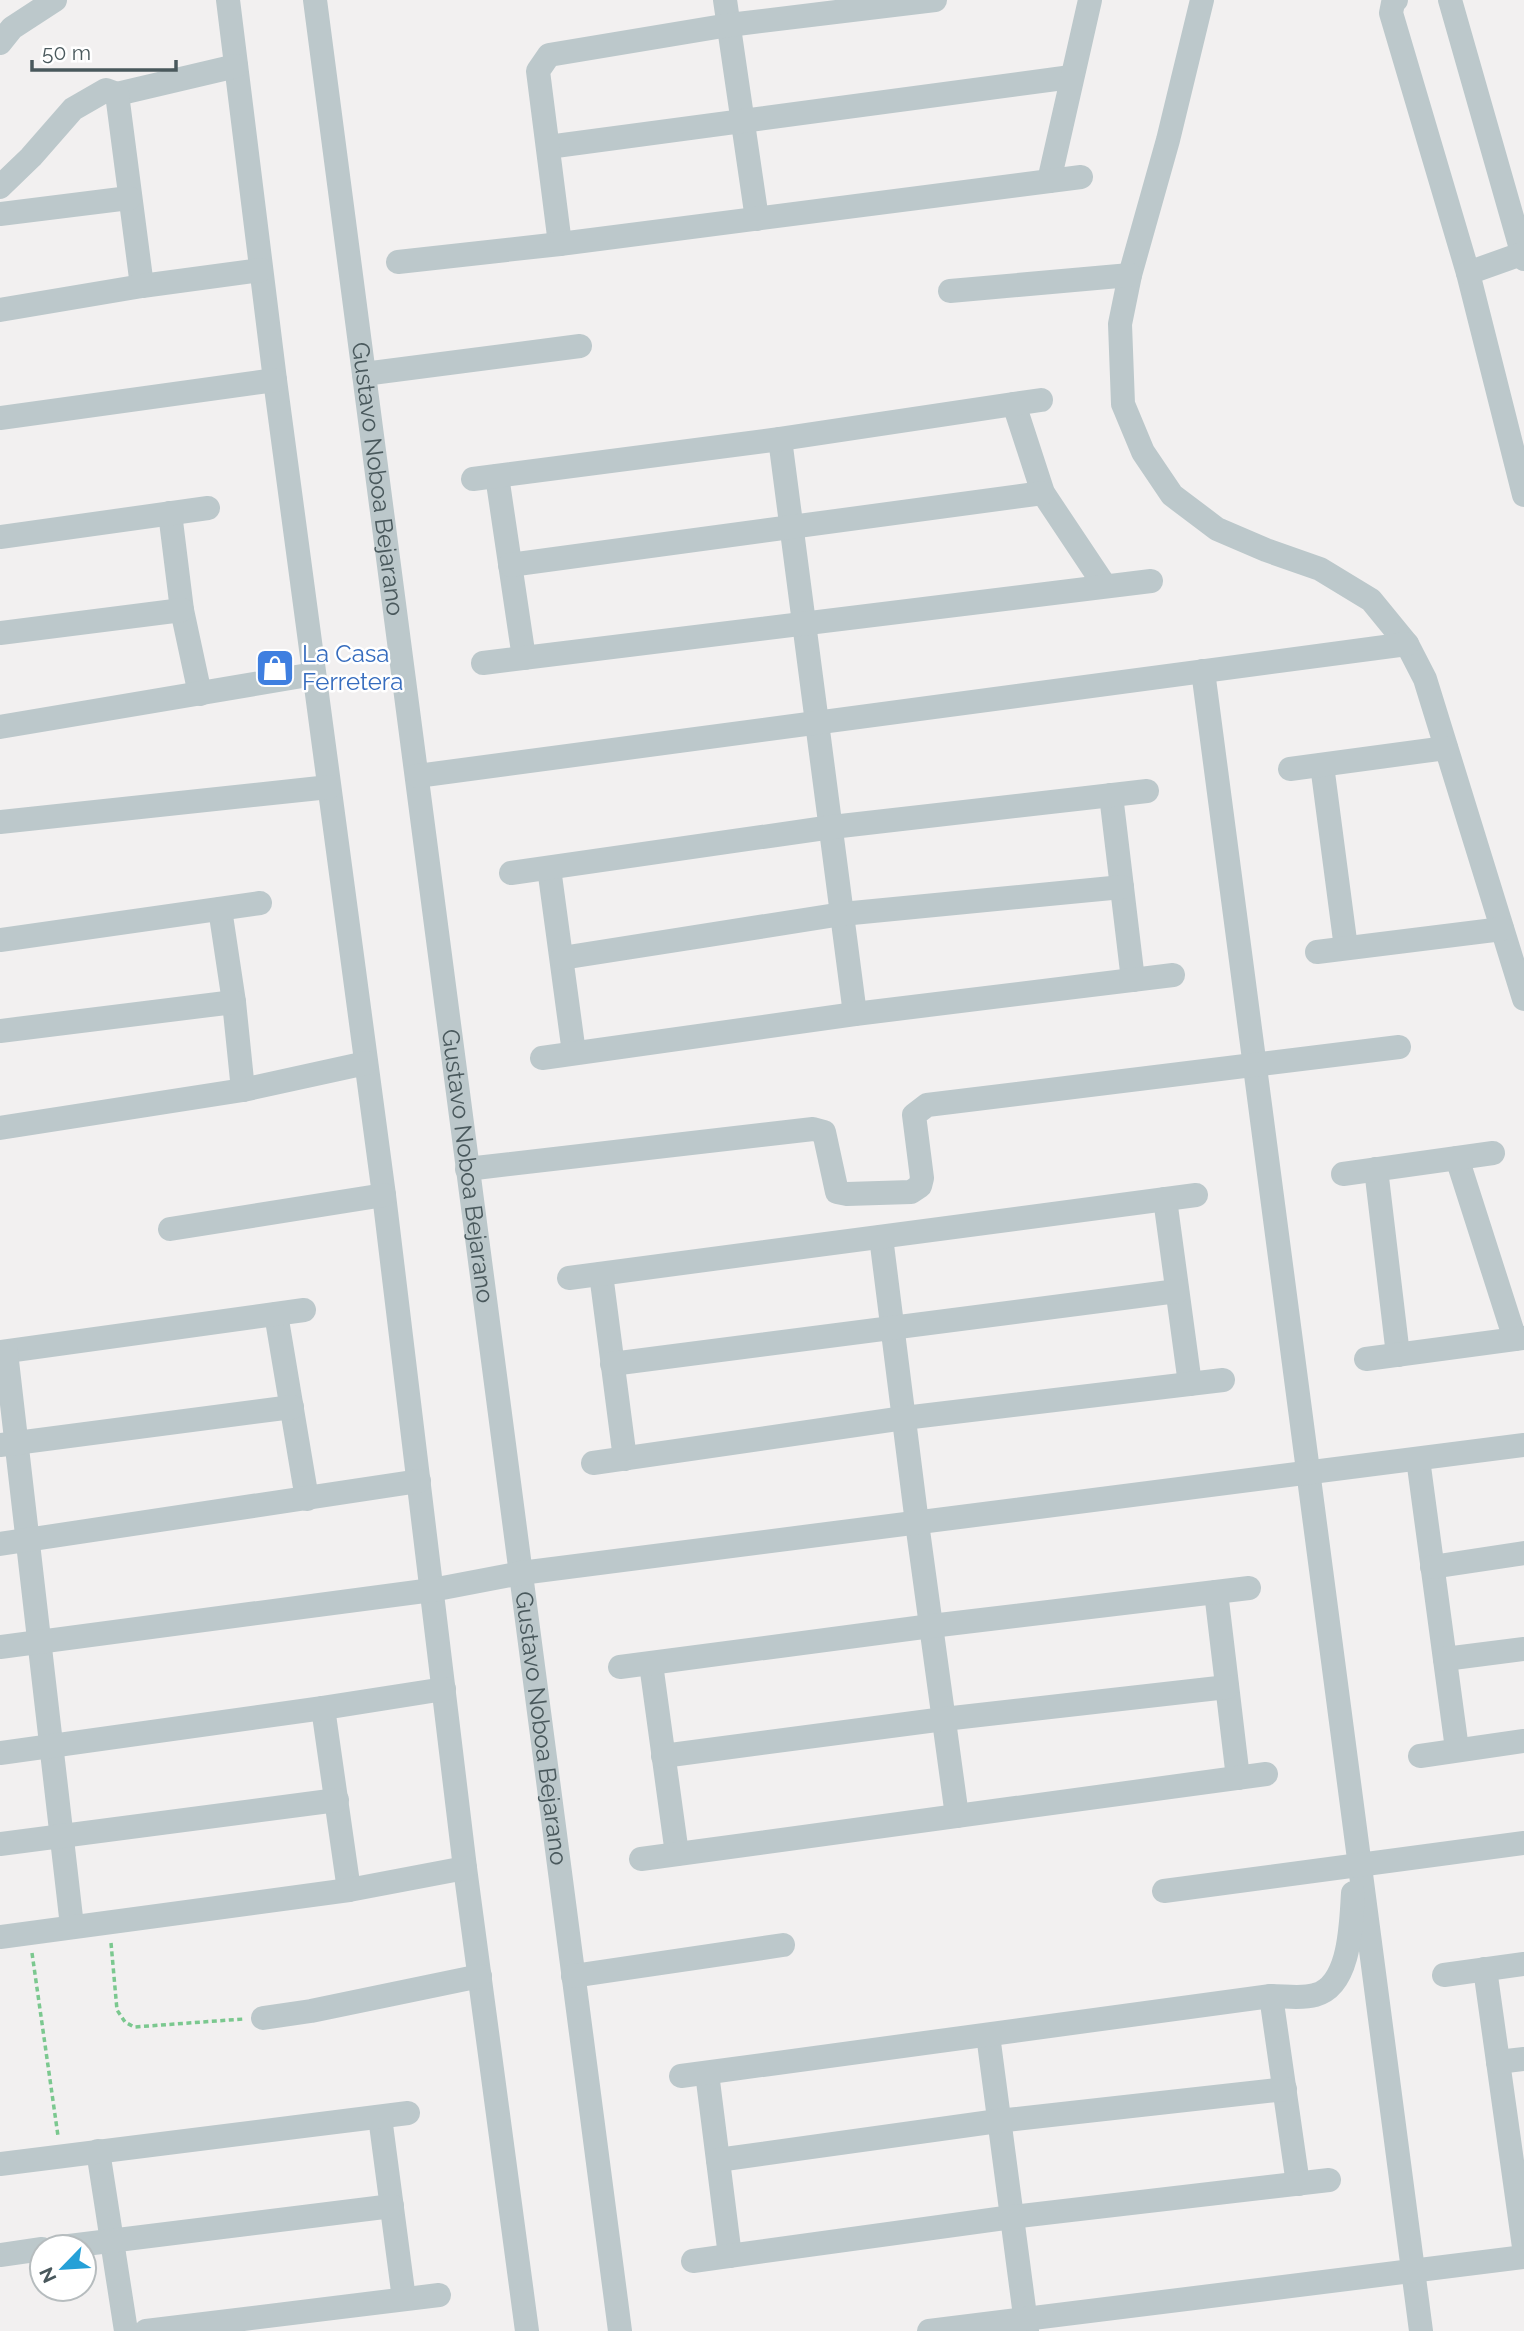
<svg xmlns="http://www.w3.org/2000/svg" width="1524" height="2331" font-family="Raleway,sans-serif">
<rect width="100%" height="100%" fill="#f2f0f0"/>
<g fill="none" stroke-linecap="round" stroke-linejoin="round">
<!-- path -->
<path stroke="#7bc88f" stroke-width="3.5" stroke-dasharray="5 3.5" stroke-linecap="butt" d="M 111,1943 L 117,2010 L 125,2022 L 134,2027 L 244,2019
M 32,1953 L 58,2136"/>
<!-- minor -->
<g stroke="#bcc8cb" stroke-width="24">
<path d="M 228,0 L 275,380 L 384,1195 L 465,1868 L 527,2331"/>
<path id="s1" d="M 315,0 L 620,2331"/>
<path d="M 725,0 L 757,219"/>
<path d="M 1202,0 L 1168,140 L 1130,275 L 1120,324 L 1123,404 L 1143,452 L 1172,495 L 1217,529 L 1266,550 L 1320,569 L 1371,600 L 1407,644 L 1425,679 L 1524,999"/>
<path d="M 1396,0 L 1393,3 L 1391,13 L 1468,273 L 1524,495"/>
<path d="M 1450,0 L 1524,259"/>
<path d="M 0,43 L 12,28 L 55,0"/>
<path d="M 117,94 L 236,66"/>
<path d="M 548,147 L 1071,77"/>
<path d="M 1049,181 L 1090,0"/>
<path d="M 0,187 L 31,157 L 73,109 L 106,90 L 117,94 L 142,286"/>
<path d="M 0,214 L 129,198"/>
<path d="M 560,244 L 538,71 L 549,55 L 729,25 L 935,0"/>
<path d="M 398,262 L 560,244 L 1081,177"/>
<path d="M 1468,273 L 1524,253"/>
<path d="M 950,291 L 1130,275"/>
<path d="M 0,310 L 142,286 L 261,270"/>
<path d="M 364,374 L 580,346"/>
<path d="M 1014,404 L 1043,493 L 1105,586"/>
<path d="M 0,418 L 275,380"/>
<path d="M 780,439 L 855,1014"/>
<path d="M 497,476 L 524,658"/>
<path d="M 473,479 L 780,439 L 1041,400"/>
<path d="M 170,513 L 182,610 L 200,694"/>
<path d="M 0,537 L 208,508"/>
<path d="M 510,565 L 1043,493"/>
<path d="M 0,633 L 182,610"/>
<path d="M 483,663 L 1151,581"/>
<path d="M 1203,671 L 1421,2331"/>
<path d="M 0,727 L 314,674"/>
<path d="M 1322,765 L 1346,948"/>
<path d="M 1290,769 L 1446,748"/>
<path d="M 417,776 L 1407,644"/>
<path d="M 1111,795 L 1133,980"/>
<path d="M 0,822 L 329,787"/>
<path d="M 549,868 L 574,1053"/>
<path d="M 511,873 L 832,827 L 1147,791"/>
<path d="M 220,909 L 234,1002 L 243,1090"/>
<path d="M 0,940 L 260,903"/>
<path d="M 1317,952 L 1502,929"/>
<path d="M 562,958 L 842,914 L 1122,887"/>
<path d="M 0,1031 L 234,1002"/>
<path d="M 542,1058 L 855,1014 L 1173,975"/>
<path d="M 0,1128 L 243,1090 L 366,1063"/>
<path d="M 1457,1158 L 1515,1339"/>
<path d="M 467,1169 L 813,1129 L 824,1132 L 837,1192 L 847,1194 L 911,1192 L 920,1186 L 922,1178 L 914,1115 L 927,1105 L 1399,1047"/>
<path d="M 1376,1169 L 1398,1355"/>
<path d="M 1343,1174 L 1493,1153"/>
<path d="M 1165,1199 L 1190,1384"/>
<path d="M 170,1229 L 384,1195"/>
<path d="M 881,1237 L 917,1523 L 957,1816"/>
<path d="M 601,1274 L 625,1459"/>
<path d="M 569,1278 L 1196,1195"/>
<path d="M 276,1314 L 307,1499"/>
<path d="M 0,1352 L 304,1310"/>
<path d="M 6,1352 L 72,1926"/>
<path d="M 1366,1359 L 1524,1338"/>
<path d="M 612,1364 L 1177,1291"/>
<path d="M 0,1445 L 292,1407"/>
<path d="M 1418,1459 L 1457,1749"/>
<path d="M 593,1463 L 904,1418 L 1223,1380"/>
<path d="M 0,1544 L 419,1481"/>
<path d="M 1432,1567 L 1524,1553"/>
<path d="M 1216,1592 L 1238,1778"/>
<path d="M 0,1647 L 432,1590 L 521,1573 L 1524,1445"/>
<path d="M 1445,1659 L 1524,1649"/>
<path d="M 651,1664 L 677,1854"/>
<path d="M 620,1667 L 931,1626 L 1249,1588"/>
<path d="M 323,1708 L 349,1890"/>
<path d="M 0,1753 L 323,1708 L 444,1689"/>
<path d="M 663,1756 L 944,1719 L 1227,1687"/>
<path d="M 1420,1756 L 1524,1741"/>
<path d="M 0,1844 L 337,1800"/>
<path d="M 641,1859 L 1266,1774"/>
<path d="M 1164,1891 L 1524,1843"/>
<path d="M 0,1937 L 349,1890 L 465,1868"/>
<path d="M 1485,1969 L 1524,2247"/>
<path d="M 1444,1975 L 1524,1964"/>
<path d="M 573,1976 L 783,1945"/>
<path d="M 1271,1996 L 1298,2184"/>
<path d="M 263,2018 L 311,2011 L 480,1976"/>
<path d="M 988,2035 L 1027,2331"/>
<path d="M 1498,2062 L 1524,2059"/>
<path d="M 707,2073 L 730,2256"/>
<path d="M 681,2076 L 1271,1996 C 1285,1996 1302,1999 1315,1995 C 1351,1986 1351,1922 1353,1893"/>
<path d="M 380,2117 L 404,2299"/>
<path d="M 98,2151 L 126,2331"/>
<path d="M 718,2160 L 998,2121 L 1285,2089"/>
<path d="M 0,2164 L 408,2113"/>
<path d="M 61,2247 L 392,2206"/>
<path d="M 0,2255 L 42,2249"/>
<path d="M 693,2261 L 1012,2217 L 1329,2180"/>
<path d="M 146,2331 L 439,2295"/>
<path d="M 929,2331 L 1524,2257"/>
</g>
</g>
<!-- icons -->
<defs>
<g id="shop-square" transform="scale(2.0125)"><rect x="-9" y="-9" width="18" height="18" rx="4" fill="#3f7fe0" stroke="#fff"/><path d="M-5-2.5h2.3a2.7 3.5 0 0 1 5.4 0H5L5.5 6h-11ZM-1.5-2.5h3a1.5 2.3 0 0 0-3 0Z" fill="#fff"/></g>
</defs>
<g fill-rule="evenodd">
<use href="#shop-square" x="275" y="668"/>
</g>
<g text-anchor="middle" stroke-width="5" stroke-linejoin="round" paint-order="stroke">
<!-- street labels -->
<g font-size="24" fill="#49585c" stroke="#fff">
<text dy="8" stroke="none"><textPath href="#s1" startOffset="483">Gustavo Noboa Bejarano</textPath></text>
<text dy="8" stroke="none"><textPath href="#s1" startOffset="1176">Gustavo Noboa Bejarano</textPath></text>
<text dy="8" stroke="none"><textPath href="#s1" startOffset="1743">Gustavo Noboa Bejarano</textPath></text>
</g>
<!-- shop labels -->
<g font-size="24" fill="#366cbe" stroke="#fff" text-anchor="start">
<text x="302" y="662">La Casa<tspan x="302" dy="28">Ferretera</tspan></text>
</g>
</g>
<!-- north arrow -->
<g transform="translate(63 2268) rotate(245)"><circle r="33" fill="#ffffff" stroke="#b6bcbe" stroke-width="2"/>
<path d="M0-5L12 26L0 18L-12 26Z" fill="#25a0d7"/>
<text y="-10" font-size="19" font-weight="bold" text-anchor="middle" fill="#49585c">N</text>
</g>
<!-- scale -->
<path d="M32 60v10h144v-10" fill="none" stroke="#49585c" stroke-width="3.5"/>
<text x="42" y="60" font-size="21" fill="#49585c" stroke="#ffffff" stroke-width="5" paint-order="stroke">50 m</text>
</svg>
